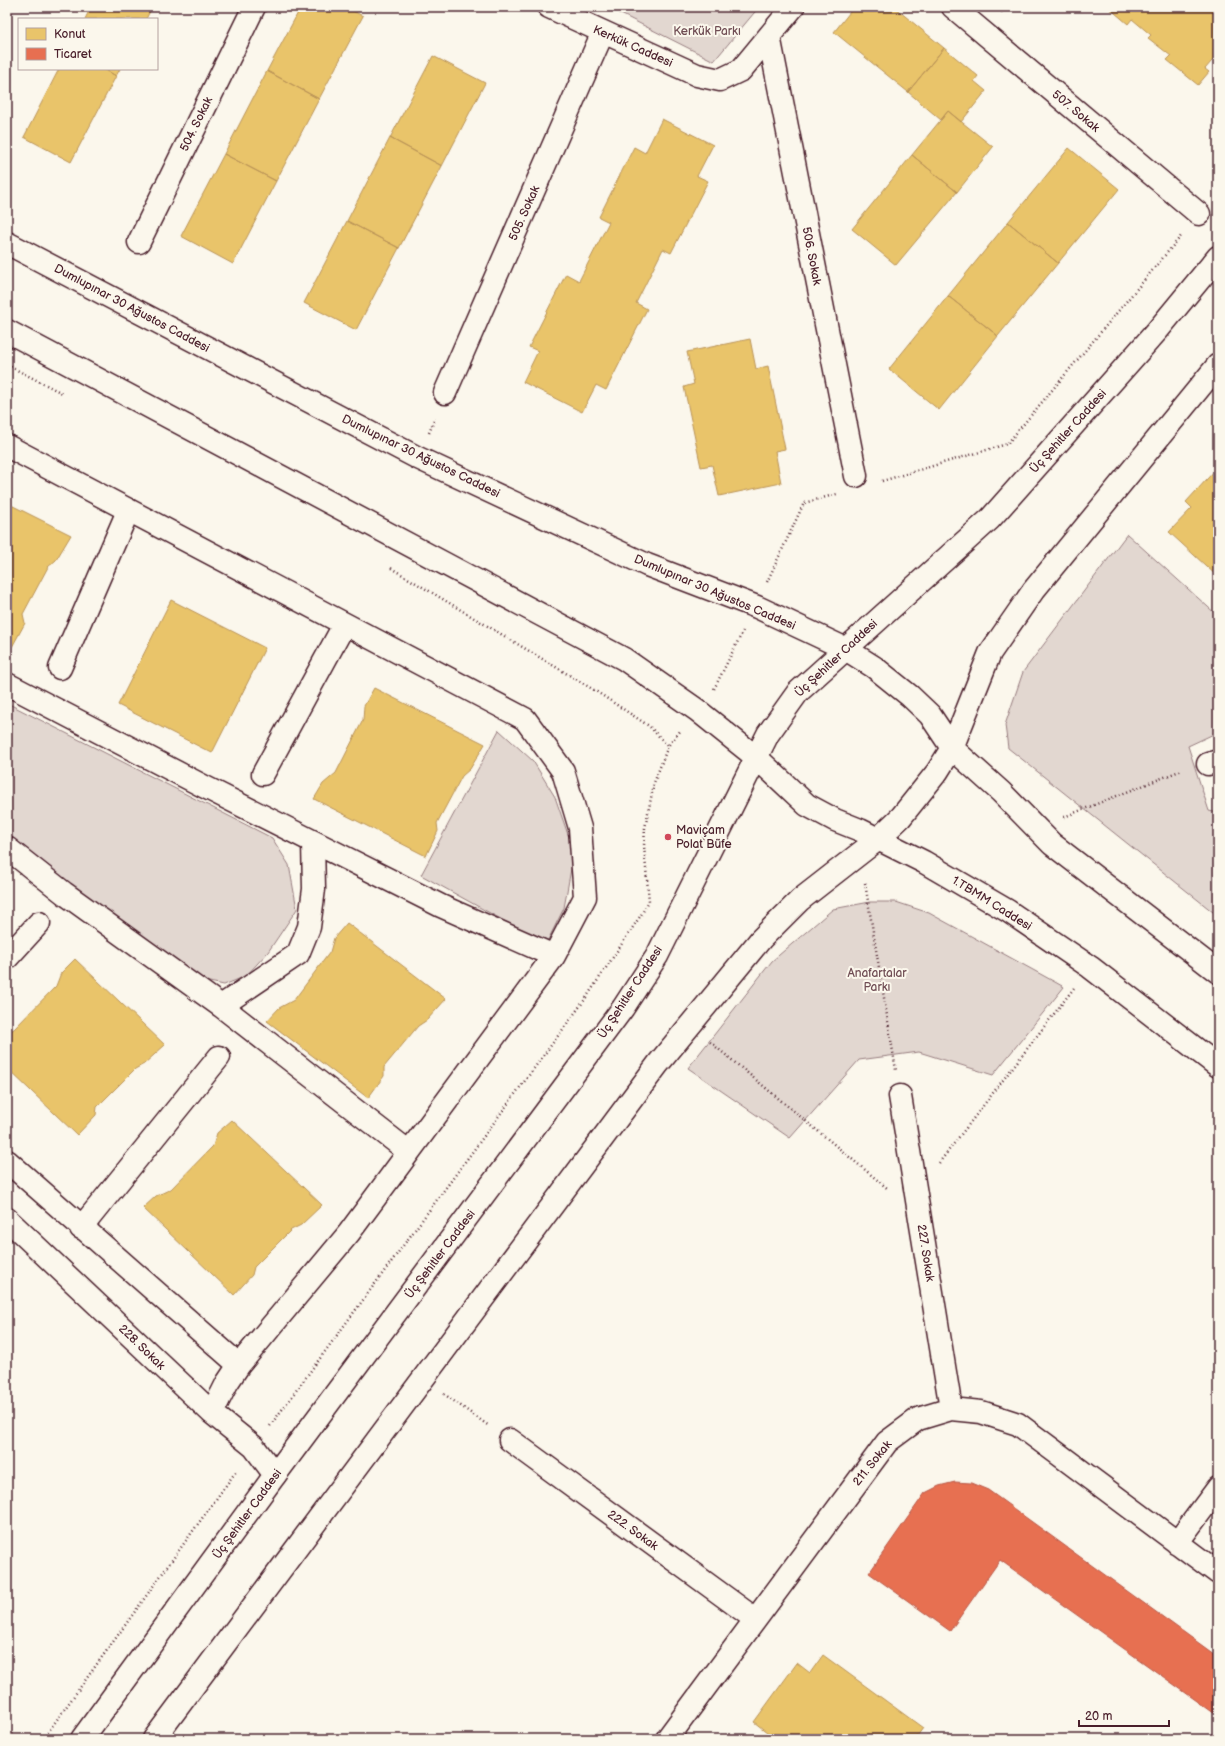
<svg xmlns="http://www.w3.org/2000/svg" width="1225" height="1746" font-family="'Balsamiq Sans',sans-serif">
<rect width="100%" height="100%" fill="#fbf7ec"/>
<filter id="ink" filterUnits="userSpaceOnUse"><feTurbulence type="fractalNoise" baseFrequency=".025" numOctaves="2"/><feDisplacementMap in="SourceGraphic" scale="8" xChannelSelector="R" yChannelSelector="G"/><feConvolveMatrix kernelMatrix="1 2 1 2 8 2 1 2 1" color-interpolation-filters="sRGB"/></filter>
<g filter="url(#ink)">
<!-- green -->
<path fill="#e2d7d0" stroke="#967b7e" d="M 607,7 L 759,7 L 714,61 Z
M 1127,534 L 1218,616 L 1218,732 L 1188,746 L 1209,811 L 1218,813 L 1218,916 L 1008,748 L 1005,725 L 1023,672 Z
M 7,703 L 272,838 L 289,865 L 297,909 L 268,952 L 246,976 L 224,985 L 190,978 L 7,834 Z
M 499,730 L 533,761 L 555,797 L 574,852 L 564,908 L 546,944 L 421,875 Z
M 870,902 L 896,902 L 929,913 L 1064,987 L 993,1075 L 919,1052 L 859,1060 L 790,1138 L 688,1068 L 772,961 L 833,909 Z"/>
<!-- homes -->
<path fill="#e9c46a" stroke="#b99257" d="M 91,7 L 152,7 L 146,19 L 85,19 Z
M 301,7 L 345,7 L 363,16 L 319,99 L 267,71 Z
M 854,7 L 894,7 L 944,48 L 908,92 L 834,32 Z
M 1108,7 L 1218,7 L 1218,44 L 1213,50 L 1218,54 L 1205,69 L 1209,72 L 1198,85 L 1167,60 L 1171,56 L 1148,38 L 1151,35 L 1132,19 L 1128,24 Z
M 944,48 L 978,76 L 974,81 L 986,91 L 961,122 L 948,111 L 941,120 L 908,92 Z
M 433,56 L 485,83 L 442,166 L 390,138 Z
M 59,69 L 104,69 L 116,76 L 71,162 L 24,137 Z
M 104,69 L 120,69 L 116,76 Z
M 267,71 L 319,99 L 276,181 L 224,154 Z
M 948,111 L 993,147 L 957,192 L 912,155 Z
M 662,119 L 713,145 L 697,176 L 708,181 L 671,253 L 663,249 L 636,303 L 647,309 L 606,390 L 596,385 L 582,412 L 523,382 L 538,351 L 529,347 L 566,274 L 579,281 L 609,222 L 599,217 L 634,147 L 645,153 Z
M 390,138 L 442,166 L 399,248 L 347,221 Z
M 1069,148 L 1119,189 L 1058,263 L 1008,222 Z
M 224,154 L 276,181 L 233,264 L 181,236 Z
M 912,155 L 957,192 L 896,265 L 852,229 Z
M 347,221 L 399,248 L 356,330 L 304,303 Z
M 1008,222 L 1058,263 L 998,336 L 948,296 Z
M 948,296 L 998,336 L 939,410 L 889,369 Z
M 750,339 L 756,369 L 768,366 L 785,449 L 775,451 L 781,483 L 719,496 L 712,465 L 701,467 L 684,387 L 694,384 L 687,352 Z
M 1218,467 L 1218,577 L 1169,532 L 1192,508 L 1186,502 Z
M 7,503 L 71,535 L 56,560 L 48,567 L 23,614 L 25,623 L 12,647 L 7,644 Z
M 171,600 L 265,648 L 212,753 L 118,705 Z
M 374,688 L 485,744 L 470,769 L 462,776 L 437,823 L 438,831 L 426,856 L 314,799 L 323,784 L 336,773 L 363,720 L 364,706 Z
M 347,923 L 446,999 L 427,1020 L 418,1026 L 384,1067 L 384,1076 L 368,1098 L 267,1021 L 279,1008 L 294,1000 L 330,952 L 334,938 Z
M 75,959 L 165,1045 L 144,1064 L 135,1069 L 97,1107 L 96,1115 L 77,1135 L 7,1068 L 7,1033 L 14,1029 L 56,986 L 61,973 Z
M 232,1120 L 322,1205 L 301,1225 L 291,1230 L 254,1267 L 252,1275 L 234,1295 L 143,1208 L 156,1196 L 171,1189 L 213,1146 L 217,1133 Z
M 823,1655 L 923,1728 L 915,1739 L 770,1739 L 772,1736 L 754,1722 L 797,1663 L 810,1673 Z"/>
<!-- shops -->
<path fill="#e76f51" stroke="#b85746" d="M 955,1482 L 971,1483 L 988,1490 L 1218,1657 L 1218,1716 L 1000,1560 L 950,1631 L 869,1573 L 925,1493 L 939,1486 Z"/>
<g fill="none" stroke-linecap="round" stroke-linejoin="round">
<!-- minor casing -->
<g stroke="#4a1f2b" stroke-width="25">
<path id="minor" d="M 549,7 L 697,75 L 720,80 L 741,70 L 793,7
M 953,7 L 1199,214
M 769,36 L 856,476
M 139,242 L 254,7
M 445,393 L 603,32
M 7,446 L 525,719 L 563,771 L 580,828 L 585,897 L 554,956 L 349,1233 L 239,1365 L 227,1383 L 212,1413
M 60,668 L 128,511
M 7,684 L 205,787 L 441,906 L 554,956
M 1208,764 L 1218,761
M 263,774 L 344,625
M 7,848 L 64,893 L 221,1006 L 409,1152
M 7,958 L 39,923
M 221,1006 L 298,954 L 309,927 L 314,889 L 313,842
M 900,1096 L 951,1409
M 7,1161 L 239,1365
M 7,1219 L 212,1413 L 254,1447 L 275,1475
M 81,1228 L 219,1057
M 510,1440 L 755,1619
M 1177,1543 L 1218,1488
M 667,1739 L 887,1442 L 918,1419 L 951,1409 L 981,1412 L 1018,1424 L 1218,1573"/>
</g>
<!-- major casing -->
<g stroke="#4a1f2b" stroke-width="25">
<path id="major" d="M 7,243 L 418,458 L 647,565 L 757,607 L 844,648 L 874,667 L 910,696 L 930,715 L 952,748 L 1001,792 L 1052,844 L 1218,972
M 7,331 L 624,659 L 697,710 L 757,758 L 807,805 L 835,820 L 860,830 L 924,862 L 1008,911 L 1090,967 L 1218,1066
M 82,1739 L 275,1475 L 623,1008 L 657,956 L 768,734 L 798,692 L 990,519 L 1157,331 L 1218,257
M 154,1739 L 658,1064 L 761,939 L 800,900 L 877,840 L 901,817 L 937,772 L 952,748 L 990,653 L 1033,591 L 1218,365"/>
</g>
<!-- path -->
<path stroke="#4a1f2b" stroke-width="2.5" stroke-dasharray="1 3" stroke-linecap="butt" d="M 1001,12 L 1007,7
M 7,365 L 64,394
M 429,433 L 435,418
M 882,481 L 1007,444 L 1182,235
M 391,568 L 594,690 L 649,726 L 668,746
M 767,582 L 804,503 L 837,494
M 714,689 L 743,631
M 1064,817 L 1182,770
M 865,883 L 896,1070
M 710,1042 L 887,1188
M 939,1163 L 1074,988
M 444,1394 L 489,1426
M 270,1426 L 586,998 L 641,915 L 649,901 L 644,846 L 645,828 L 654,783 L 668,746 L 681,730
M 43,1739 L 237,1470"/>
<!-- minor -->
<use href="#minor" stroke="#fbf7ec" stroke-width="22"/>
<!-- major -->
<use href="#major" stroke="#fbf7ec" stroke-width="22"/>
</g>
</g>
<!-- markers -->
<circle fill="#d1495b" stroke="#fbf7ec" stroke-width="1.5" cx="668" cy="837" r="4"/>
<g text-anchor="middle" stroke-width="4" stroke-linejoin="round" paint-order="stroke">
<!-- park labels -->
<g font-size="12" fill="#704d54" stroke="#fbf7ec">
<text x="707" y="35">Kerkük Parkı</text>
<text x="877" y="977">Anafartalar<tspan x="877" dy="14">Parkı</tspan></text>
</g>
<!-- street labels -->
<g font-size="12" fill="#4a1f2b" stroke="#fbf7ec">
<text transform="translate(633 46) rotate(24)" y="4">Kerkük Caddesi</text>
<text transform="translate(1076 111) rotate(40)" y="4">507. Sokak</text>
<text transform="translate(196 124) rotate(-64)" y="4">504. Sokak</text>
<text transform="translate(524 213) rotate(-66)" y="4">505. Sokak</text>
<text transform="translate(812 256) rotate(79)" y="4">506. Sokak</text>
<text transform="translate(132 308) rotate(28)" y="4">Dumlupınar 30 Ağustos Caddesi</text>
<text transform="translate(1068 431) rotate(-48)" y="4">Üç Şehitler Caddesi</text>
<text transform="translate(421 456) rotate(26)" y="4">Dumlupınar 30 Ağustos Caddesi</text>
<text transform="translate(715 592) rotate(23)" y="4">Dumlupınar 30 Ağustos Caddesi</text>
<text transform="translate(836 658) rotate(-43)" y="4">Üç Şehitler Caddesi</text>
<text transform="translate(992 903) rotate(32)" y="4">1.TBMM Caddesi</text>
<text transform="translate(630 992) rotate(-57)" y="4">Üç Şehitler Caddesi</text>
<text transform="translate(926 1253) rotate(81)" y="4">227. Sokak</text>
<text transform="translate(440 1254) rotate(-53)" y="4">Üç Şehitler Caddesi</text>
<text transform="translate(142 1347) rotate(44)" y="4">228. Sokak</text>
<text transform="translate(872 1463) rotate(-51)" y="4">211. Sokak</text>
<text transform="translate(247 1514) rotate(-54)" y="4">Üç Şehitler Caddesi</text>
<text transform="translate(633 1530) rotate(36)" y="4">222. Sokak</text>
</g>
<!-- poi labels -->
<g font-size="12" fill="#4a1f2b" stroke="#fbf7ec" text-anchor="start">
<text x="676" y="834">Maviçam<tspan x="676" dy="14">Polat Büfe</tspan></text>
</g>
</g>
<!-- margin -->
<rect width="1225" height="1746" fill="none" stroke="#fbf7ec" stroke-width="24"/>
<rect x="12" y="12" width="1201" height="1722" fill="none" stroke="#4a1f2b" stroke-width="1.5" filter="url(#ink)"/>
<!-- legend -->
<rect x="18" y="18" width="140" height="52" fill="#fbf7ec" stroke="#b4a19f"/>
<rect x="26" y="28" width="20" height="12" fill="#e9c46a" stroke="#b4a19f"/>
<text x="54" y="38" font-size="12" fill="#4a1f2b">Konut</text>
<rect x="26" y="48" width="20" height="12" fill="#e76f51" stroke="#b4a19f"/>
<text x="54" y="58" font-size="12" fill="#4a1f2b">Ticaret</text>
<!-- scale -->
<path d="M1079 1720v6h90v-6" fill="none" stroke="#4a1f2b" stroke-width="2"/>
<text x="1085" y="1720" font-size="12" fill="#4a1f2b" stroke="#fbf7ec" stroke-width="3" paint-order="stroke">20 m</text>
</svg>
